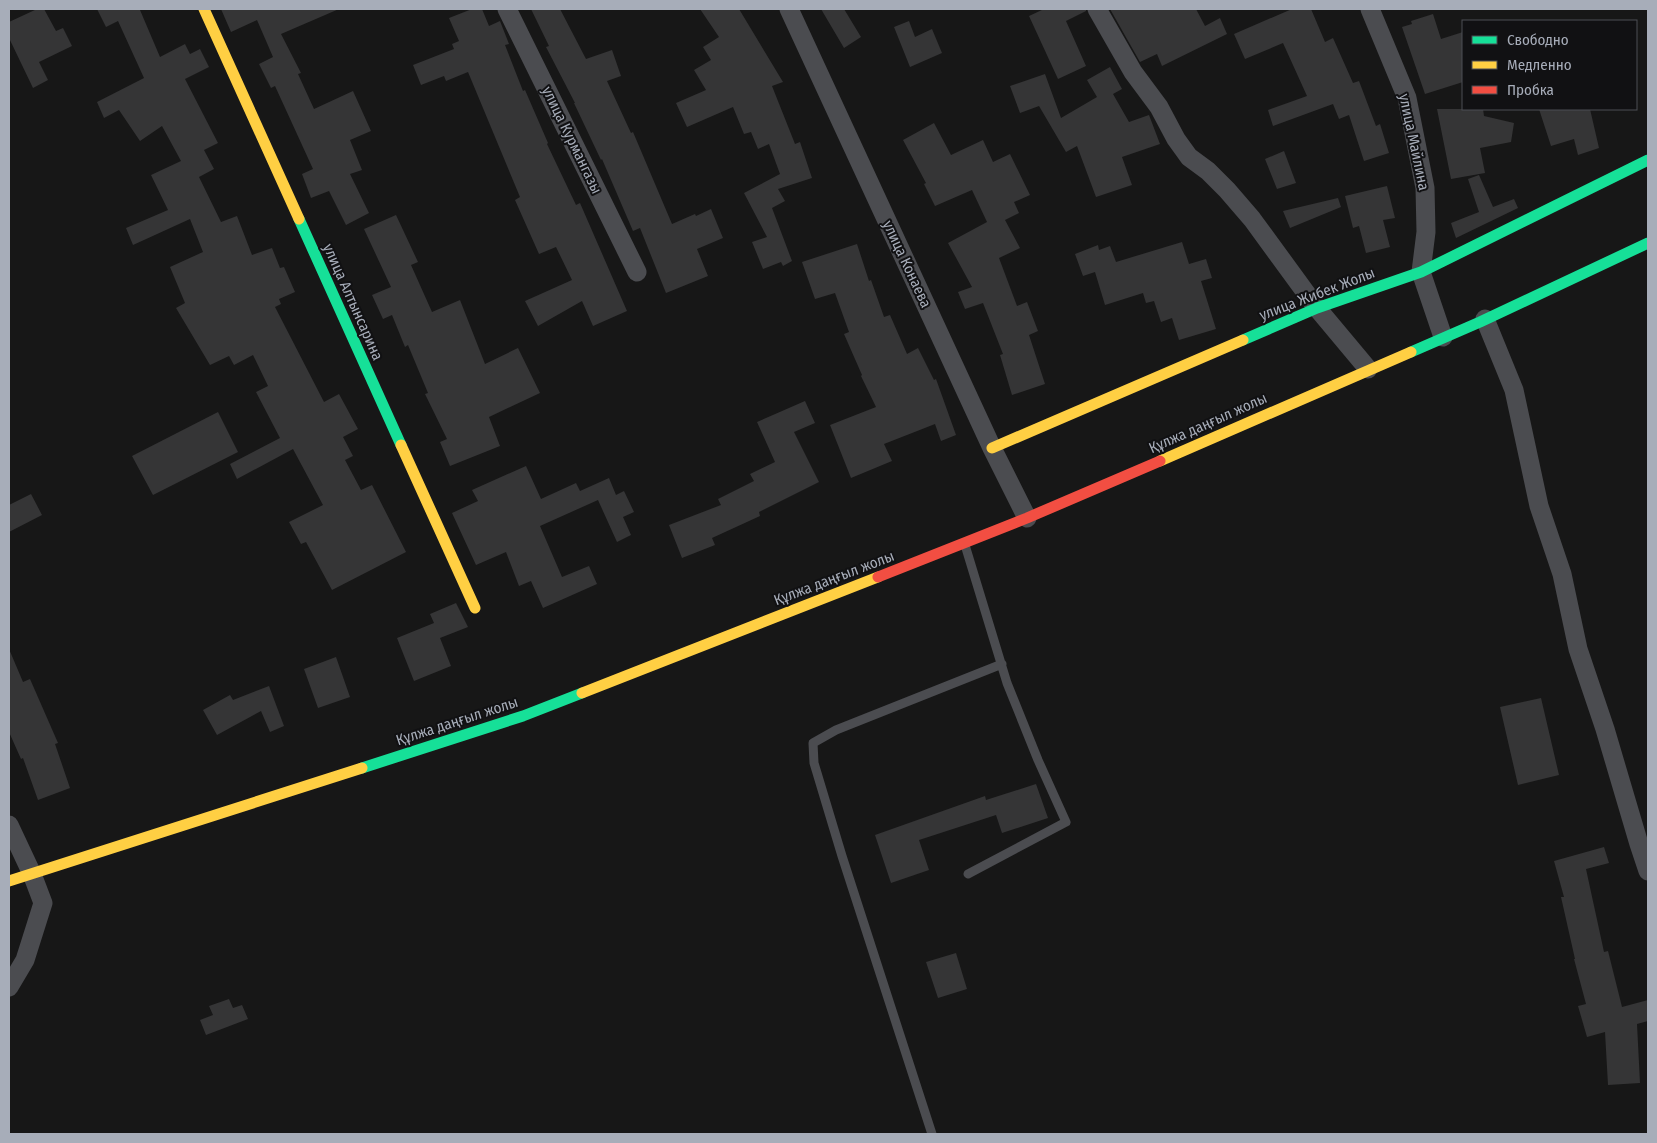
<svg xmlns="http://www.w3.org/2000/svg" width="1657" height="1143" font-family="'Fira Sans Condensed',sans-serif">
<rect width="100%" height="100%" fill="#171717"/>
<!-- building -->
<path fill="#353536" d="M 37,9 L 44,9 L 56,31 L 63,28 L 72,46 L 39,62 L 48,80 L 33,88 L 9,38 L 9,22 Z
M 97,9 L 142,9 L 140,10 L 160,57 L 185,44 L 190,54 L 200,49 L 209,67 L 185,79 L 218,143 L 204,150 L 214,169 L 199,177 L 221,222 L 237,216 L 252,255 L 272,248 L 280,268 L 284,267 L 295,292 L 279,299 L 281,304 L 275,307 L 324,402 L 339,394 L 358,429 L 343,437 L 353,456 L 345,460 L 361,490 L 372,485 L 406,552 L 332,590 L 306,542 L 301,544 L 289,522 L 323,505 L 293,449 L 237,479 L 230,464 L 280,438 L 256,392 L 268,386 L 253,355 L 234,365 L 229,356 L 210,365 L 176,308 L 185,303 L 170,267 L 203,252 L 190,219 L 133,245 L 126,228 L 168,210 L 151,175 L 181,161 L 162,126 L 140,141 L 119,110 L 104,118 L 97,102 L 144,78 L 118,21 L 106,27 Z
M 221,9 L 339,9 L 281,34 L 301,73 L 298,74 L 314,109 L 353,91 L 371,131 L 350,140 L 362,170 L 350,174 L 369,213 L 346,225 L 329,191 L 311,198 L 302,174 L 313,169 L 275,86 L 271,88 L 259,64 L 273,57 L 257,20 L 231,32 Z
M 472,9 L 482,9 L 489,26 L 500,21 L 509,44 L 505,45 L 523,91 L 525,90 L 548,143 L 547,144 L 576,205 L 580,203 L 627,311 L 593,326 L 582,301 L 538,326 L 525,301 L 572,280 L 556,247 L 539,254 L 515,200 L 520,197 L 468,72 L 446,81 L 444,76 L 421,85 L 413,65 L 454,49 L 452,44 L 459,41 L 449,18 Z
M 531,9 L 560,9 L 586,59 L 612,50 L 621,76 L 607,81 L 631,133 L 633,132 L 672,224 L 695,214 L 696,216 L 711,209 L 723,238 L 697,249 L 708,276 L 666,293 L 640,228 L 633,231 L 602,159 L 601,160 L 574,103 L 575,103 L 546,47 L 549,46 Z
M 700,9 L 739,9 L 783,82 L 772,86 L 795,144 L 800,142 L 812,178 L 778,189 L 785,201 L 772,208 L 792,261 L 783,266 L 781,262 L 763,269 L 752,242 L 767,237 L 744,193 L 780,174 L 769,144 L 758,149 L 751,132 L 744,134 L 733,107 L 687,127 L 676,103 L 706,90 L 694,70 L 711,60 L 703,47 L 719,37 Z
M 821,9 L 844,9 L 861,37 L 844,48 Z
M 1044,9 L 1086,9 L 1086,11 L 1066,21 L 1086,66 L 1058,79 L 1029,16 Z
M 1110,9 L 1196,9 L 1205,26 L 1220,18 L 1227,34 L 1162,66 L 1157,54 L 1140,62 Z
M 1292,9 L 1311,9 L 1325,42 L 1333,38 L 1353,83 L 1359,81 L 1376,126 L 1380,124 L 1389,153 L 1364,161 L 1349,115 L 1339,119 L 1333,104 L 1273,126 L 1268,110 L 1307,96 L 1283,43 L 1245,59 L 1234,34 Z
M 1433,14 L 1441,39 L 1463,32 L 1463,82 L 1425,94 L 1402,27 L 1412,24 L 1411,21 Z
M 909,21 L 915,37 L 932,29 L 942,53 L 910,67 L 894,27 Z
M 1110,67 L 1122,89 L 1113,94 L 1129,122 L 1149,115 L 1160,144 L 1122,157 L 1132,185 L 1096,197 L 1077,146 L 1066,152 L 1039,106 L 1020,113 L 1010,86 L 1045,74 L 1061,118 L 1097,97 L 1087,80 Z
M 1437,109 L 1483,109 L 1484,116 L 1514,123 L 1511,142 L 1480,148 L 1485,173 L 1451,179 Z
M 1539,109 L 1590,109 L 1599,148 L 1578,155 L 1574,139 L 1551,146 Z
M 934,123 L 951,155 L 983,140 L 993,162 L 1010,154 L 1030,195 L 1014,202 L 1019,213 L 1005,220 L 1020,248 L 999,258 L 1017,306 L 1027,302 L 1038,331 L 1029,335 L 1045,384 L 1012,395 L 1000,355 L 1003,354 L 983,303 L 965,309 L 958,292 L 972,287 L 948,243 L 987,222 L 972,190 L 935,206 L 924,184 L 926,183 L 903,140 Z
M 1284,151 L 1296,183 L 1277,189 L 1265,159 Z
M 1479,175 L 1493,207 L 1514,199 L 1518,208 L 1456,238 L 1451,223 L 1479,212 L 1468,179 Z
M 1387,186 L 1395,218 L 1383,220 L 1390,247 L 1366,253 L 1359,226 L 1353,228 L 1345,196 Z
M 1338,198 L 1341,207 L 1290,228 L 1283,211 Z
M 396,215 L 418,262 L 411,265 L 432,312 L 460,300 L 485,364 L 518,348 L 540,393 L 489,417 L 500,446 L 450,466 L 440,442 L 447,439 L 425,394 L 428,393 L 408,345 L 405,347 L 392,315 L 383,319 L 372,295 L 391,287 L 364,229 Z
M 1182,242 L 1189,264 L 1206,259 L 1212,278 L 1201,281 L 1216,329 L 1179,340 L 1172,318 L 1161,322 L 1154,301 L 1146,303 L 1143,293 L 1105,305 L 1095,272 L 1083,276 L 1075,254 L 1098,245 L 1099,250 L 1110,246 L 1116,262 Z
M 857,244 L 869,281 L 871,280 L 884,317 L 890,315 L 907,354 L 918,348 L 934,380 L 936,379 L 956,435 L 941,441 L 935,424 L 884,444 L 892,461 L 851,478 L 830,425 L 876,407 L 861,376 L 862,375 L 844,334 L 849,332 L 835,293 L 815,299 L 802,262 Z
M 805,401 L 815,423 L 794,432 L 819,482 L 759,512 L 760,516 L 712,538 L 715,545 L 682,558 L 669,525 L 721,505 L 718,499 L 754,481 L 750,474 L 775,462 L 757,422 Z
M 218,412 L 238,452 L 153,495 L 132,456 Z
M 526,466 L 541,499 L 576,483 L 580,491 L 609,478 L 616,495 L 624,491 L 634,512 L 623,517 L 631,535 L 617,542 L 598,500 L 540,526 L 562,577 L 589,566 L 597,584 L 543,608 L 531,581 L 519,586 L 506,552 L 476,565 L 452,513 L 478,501 L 472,490 Z
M 31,494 L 42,515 L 9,532 L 9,505 Z
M 456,603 L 468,627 L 440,638 L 451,666 L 414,681 L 397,638 L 434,623 L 430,614 Z
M 9,649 L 23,682 L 30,679 L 58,743 L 55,744 L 70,788 L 38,800 L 23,758 L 21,759 L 9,732 Z
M 336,657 L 350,697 L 318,708 L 304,669 Z
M 269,686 L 284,726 L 270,732 L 261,711 L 217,735 L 203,710 L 230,695 L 233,700 Z
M 1541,698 L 1559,775 L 1518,785 L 1500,707 Z
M 1036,784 L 1048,818 L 1002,833 L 996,815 L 919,840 L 929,870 L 891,883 L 875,835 L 985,796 L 986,800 Z
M 1604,847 L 1609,863 L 1586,869 L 1604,952 L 1608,951 L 1622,1007 L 1648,1000 L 1648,1021 L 1637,1024 L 1640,1083 L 1608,1085 L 1605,1032 L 1587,1037 L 1578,1006 L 1586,1004 L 1574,959 L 1575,959 L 1561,897 L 1564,897 L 1554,861 Z
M 956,953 L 967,989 L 938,998 L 926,962 Z
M 229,999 L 233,1008 L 242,1005 L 248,1019 L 206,1035 L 200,1020 L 213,1015 L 209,1006 Z"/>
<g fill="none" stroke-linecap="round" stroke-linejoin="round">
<!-- lane -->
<path stroke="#4b4c50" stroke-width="9" d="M 965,545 L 1007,683 L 1038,760 L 1066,822 L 968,874
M 932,1134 L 842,856 L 814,763 L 813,743 L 836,730 L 1002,664"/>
<!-- street -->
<path stroke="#4b4c50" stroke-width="19" d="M 507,9 L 637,272
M 789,9 L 992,448 L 1027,518
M 1097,9 L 1133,72 L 1159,107 L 1176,139 L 1189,157 L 1208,171 L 1227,190 L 1252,219 L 1317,308 L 1368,369
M 1370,9 L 1407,98 L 1425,188 L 1426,232 L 1421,272 L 1443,337
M 1485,319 L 1514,390 L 1539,506 L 1562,574 L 1578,649 L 1605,729 L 1639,844 L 1648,871
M 9,825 L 32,874 L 43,903 L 25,960 L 9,987"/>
<!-- fast -->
<path stroke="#16e098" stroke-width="11" d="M 299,219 L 401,445
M 1243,340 L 1317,308 L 1421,272 L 1648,160
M 1411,352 L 1480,322 L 1648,243
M 362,768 L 523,716 L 582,693"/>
<!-- slow -->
<path stroke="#ffcf43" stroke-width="11" d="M 204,9 L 299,219
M 401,445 L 475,608
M 992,448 L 1243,340
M 1160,461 L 1411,352
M 582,693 L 878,577
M 9,881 L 362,768"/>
<!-- jam -->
<path stroke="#f24e42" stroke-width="11" d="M 878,577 L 1027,518 L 1160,461"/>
</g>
<g text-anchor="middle" stroke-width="4" stroke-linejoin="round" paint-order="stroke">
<!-- street labels -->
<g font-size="15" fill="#a7adb9" stroke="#111113">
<text transform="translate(572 140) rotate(64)" y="5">улица Курмангазы</text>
<text transform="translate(1414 142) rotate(78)" y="5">улица Майлина</text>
<text transform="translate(907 264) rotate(65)" y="5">улица Конаева</text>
<text transform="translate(1317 294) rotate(-21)" y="5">улица Жибек Жолы</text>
<text transform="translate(353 302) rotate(66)" y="5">улица Алтынсарина</text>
<text transform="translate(1208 423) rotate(-24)" y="5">Құлжа даңғыл жолы</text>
<text transform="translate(834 578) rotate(-21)" y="5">Құлжа даңғыл жолы</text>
<text transform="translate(457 721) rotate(-18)" y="5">Құлжа даңғыл жолы</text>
</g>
</g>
<!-- border -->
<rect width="1657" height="1143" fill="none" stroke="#a7adb9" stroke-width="20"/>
<!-- legend -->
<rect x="1462" y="20" width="175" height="90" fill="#111113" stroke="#4d4f55"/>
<rect x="1472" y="36" width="25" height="8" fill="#16e098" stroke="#4d4f55"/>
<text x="1507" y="45" font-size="15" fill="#a7adb9">Свободно</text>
<rect x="1472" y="61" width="25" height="8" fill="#ffcf43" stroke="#4d4f55"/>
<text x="1507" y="70" font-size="15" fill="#a7adb9">Медленно</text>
<rect x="1472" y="86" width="25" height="8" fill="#f24e42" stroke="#4d4f55"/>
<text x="1507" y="95" font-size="15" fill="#a7adb9">Пробка</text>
</svg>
